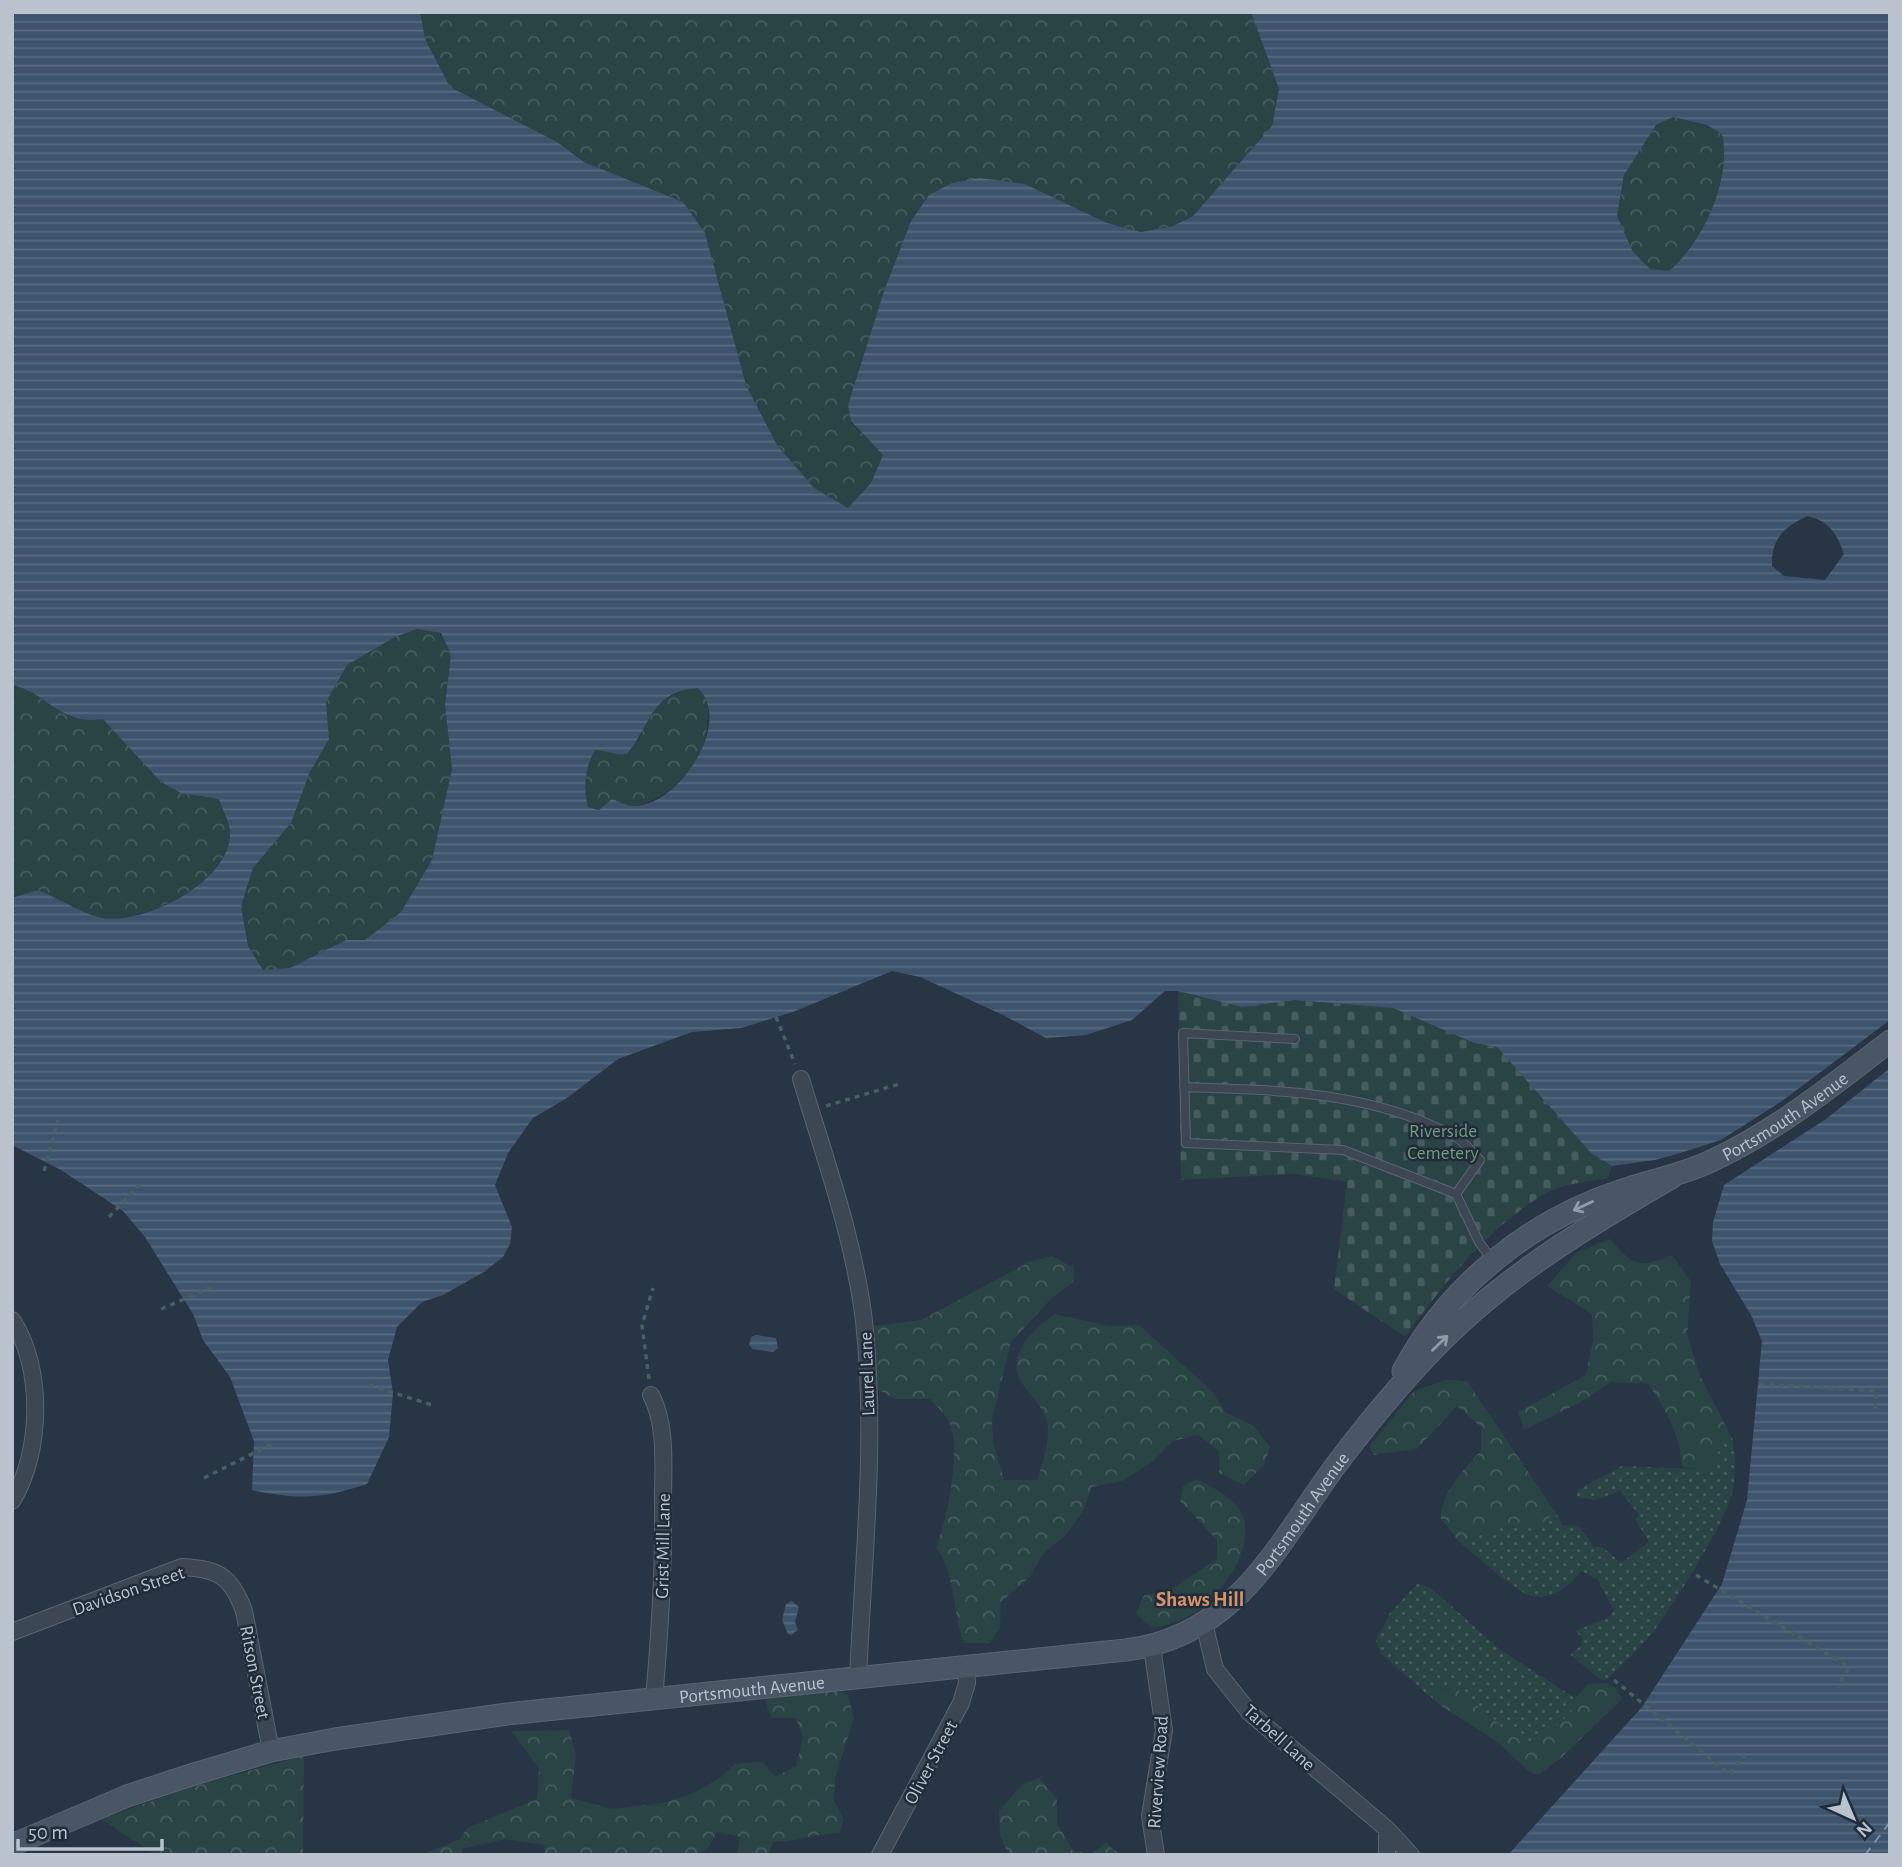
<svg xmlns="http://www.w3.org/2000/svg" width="1902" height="1867" font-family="'Alegreya Sans',sans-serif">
<defs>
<pattern id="grass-dots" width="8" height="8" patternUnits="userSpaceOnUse" patternTransform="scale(1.75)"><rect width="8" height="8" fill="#2a4345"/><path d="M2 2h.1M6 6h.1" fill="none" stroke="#475c5f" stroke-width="1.8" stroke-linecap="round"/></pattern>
<pattern id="forest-crowns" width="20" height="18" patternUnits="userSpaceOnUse" patternTransform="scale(1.75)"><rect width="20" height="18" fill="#2a4345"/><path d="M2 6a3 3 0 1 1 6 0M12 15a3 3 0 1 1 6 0" fill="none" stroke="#475c5f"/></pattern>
<pattern id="cemetery-stones" width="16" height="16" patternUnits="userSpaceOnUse" patternTransform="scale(1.75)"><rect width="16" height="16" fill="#2a4345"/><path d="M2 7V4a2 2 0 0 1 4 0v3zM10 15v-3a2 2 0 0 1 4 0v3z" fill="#475c5f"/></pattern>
<pattern id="water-rules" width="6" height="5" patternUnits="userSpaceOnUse" patternTransform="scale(1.75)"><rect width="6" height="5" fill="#3e546c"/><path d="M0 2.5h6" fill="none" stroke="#586b80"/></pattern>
</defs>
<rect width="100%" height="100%" fill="#283544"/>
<!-- grass -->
<path fill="url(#grass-dots)" d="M 1732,1438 C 1735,1451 1736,1472 1734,1485 C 1728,1521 1676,1600 1654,1631 C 1641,1648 1623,1663 1609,1678 L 1602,1681 L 1570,1654 L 1581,1646 L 1582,1637 L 1575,1631 L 1609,1617 L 1614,1611 L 1598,1580 L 1581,1571 C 1571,1587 1550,1600 1531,1596 C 1518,1593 1474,1554 1461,1544 C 1474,1537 1488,1531 1503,1527 C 1526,1522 1533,1534 1555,1512 L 1563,1525 L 1579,1526 L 1594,1547 L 1602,1547 L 1619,1561 L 1625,1560 L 1649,1542 L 1635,1519 L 1639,1515 L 1620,1491 L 1595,1500 L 1577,1497 L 1578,1490 L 1622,1466 L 1697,1469 L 1725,1439 Z
M 1418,1583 L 1431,1588 L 1498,1648 L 1575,1698 L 1571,1713 L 1530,1749 L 1456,1688 L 1431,1689 L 1434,1700 L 1380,1653 L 1376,1640 L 1390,1613 Z"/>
<!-- forest -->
<path fill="url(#forest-crowns)" d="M 420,12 L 1251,12 L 1279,89 L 1272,127 L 1193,216 L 1173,226 L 1141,232 L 1107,223 L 1025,184 L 911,221 L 884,291 L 848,405 L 851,422 L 883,455 L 871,483 L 848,508 L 814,488 L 777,445 L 746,385 L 705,233 L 683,202 L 584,162 L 557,142 L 450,87 L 425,39 Z
M 1673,117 L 1707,125 L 1722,134 C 1732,180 1703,242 1669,271 L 1650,270 L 1633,252 L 1617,216 L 1624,175 L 1656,125 Z
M 417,629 L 441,633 L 451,654 L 445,705 L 452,769 L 432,860 L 401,912 L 365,940 L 346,940 L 290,968 L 263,970 L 248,946 L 241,906 L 253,868 L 291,823 L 309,774 L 329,739 L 326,702 L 347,665 L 395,637 Z
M 12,685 C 48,693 60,726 103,719 L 181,793 L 219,799 C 222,809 229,820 230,830 C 234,880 140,928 98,917 C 78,912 57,898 38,890 L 12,898 Z
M 698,688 C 712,702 708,709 707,727 C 703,780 640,822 588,807 C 583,788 585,767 595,750 L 607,750 L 639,740 C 649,710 666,691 698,688 Z
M 1610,1239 C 1633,1266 1639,1269 1672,1255 L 1691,1282 L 1687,1335 L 1701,1378 L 1732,1438 L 1724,1439 C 1718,1448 1718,1457 1710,1467 L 1697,1469 L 1682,1467 C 1680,1434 1666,1410 1648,1384 L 1611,1382 L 1581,1402 L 1524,1430 L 1518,1412 L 1586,1375 L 1593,1339 L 1592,1314 L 1547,1286 L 1577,1252 Z
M 1052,1256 L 1074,1268 L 1074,1281 L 1050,1300 L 1011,1342 L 992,1420 L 993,1441 L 1004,1480 L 1037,1480 C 1042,1464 1051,1439 1047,1422 C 1043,1404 1024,1392 1018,1375 C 1009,1349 1037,1327 1054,1314 L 1110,1326 L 1139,1325 L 1212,1391 L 1225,1412 L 1254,1426 L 1270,1447 L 1264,1465 L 1244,1485 L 1219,1473 L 1219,1451 L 1198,1435 L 1173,1441 L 1151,1463 L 1122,1481 L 1092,1487 L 1083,1511 L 1067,1534 L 1043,1554 L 1030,1577 L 1001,1602 L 1000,1628 L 989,1643 L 964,1643 C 952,1611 956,1575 936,1547 C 947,1519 961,1453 950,1424 C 947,1416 936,1406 930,1399 L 895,1399 L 873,1387 L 872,1326 L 921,1320 L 1031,1261 Z
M 1446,1380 L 1467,1381 L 1555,1512 C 1535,1533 1526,1523 1503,1527 C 1488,1531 1474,1537 1461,1544 L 1441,1519 C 1442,1489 1463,1472 1481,1450 L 1481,1427 L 1457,1406 L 1417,1449 L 1374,1455 L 1369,1447 L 1414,1391 Z
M 1197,1479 C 1212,1487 1236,1498 1243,1516 C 1256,1555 1213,1607 1179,1621 C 1170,1624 1161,1626 1152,1628 L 1136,1614 L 1144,1595 L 1170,1590 L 1217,1559 L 1217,1540 L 1180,1501 L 1183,1486 Z
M 1606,1683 L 1617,1689 L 1622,1699 L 1561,1758 L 1538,1775 L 1530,1772 L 1496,1741 L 1441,1706 L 1434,1700 L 1431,1689 L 1456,1688 L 1530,1749 L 1571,1713 L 1575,1698 L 1588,1684 Z
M 826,1687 L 848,1695 L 854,1718 L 835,1778 L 834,1801 L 844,1819 L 840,1833 C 817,1833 797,1842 773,1842 L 768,1855 L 737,1855 L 740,1837 L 717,1832 L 709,1847 L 696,1855 L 545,1855 L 544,1845 L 505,1839 L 462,1849 L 463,1855 L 386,1855 L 426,1853 L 460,1839 L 467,1828 L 537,1799 L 539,1768 L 511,1731 L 569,1730 L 576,1755 L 571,1798 L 612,1809 L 664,1803 L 694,1793 L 718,1779 L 735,1764 L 762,1761 L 775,1777 L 796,1766 L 803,1738 L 796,1718 L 772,1718 L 765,1701 L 776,1692 Z
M 304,1756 L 303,1855 L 156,1855 L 101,1819 L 197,1785 Z
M 1039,1778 L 1057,1799 L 1057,1823 L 1073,1851 L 1090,1854 L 1106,1843 L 1120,1855 L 1009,1855 L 1000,1836 L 999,1811 L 1022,1785 Z"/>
<!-- cemetery -->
<path fill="url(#cemetery-stones)" d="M 1178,991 L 1242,1007 L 1295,1000 L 1393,1008 L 1474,1043 L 1497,1047 L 1591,1153 L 1612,1166 L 1608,1178 C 1591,1182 1566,1183 1550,1191 C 1488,1226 1446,1281 1405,1337 L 1334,1289 L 1347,1182 L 1293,1174 L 1181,1180 Z"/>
<!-- water -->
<path fill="url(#water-rules)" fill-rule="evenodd" d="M 12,12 L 420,12 L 425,39 L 450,87 L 557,142 L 584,162 L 683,202 L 705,233 L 746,385 L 777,445 L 814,488 L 848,508 L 871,483 L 883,455 L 851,421 L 848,405 L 884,291 L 911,221 L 929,195 L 952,183 L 980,178 L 1025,184 L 1107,223 L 1141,232 L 1173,226 L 1193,216 L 1272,126 L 1279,89 L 1251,12 L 1890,12 L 1890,1855 L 1508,1855 L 1642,1707 L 1722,1584 L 1747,1500 L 1762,1341 L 1751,1315 L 1720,1264 L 1712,1241 L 1713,1222 L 1724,1185 L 1677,1154 L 1655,1160 L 1612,1166 L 1591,1153 L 1497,1047 L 1474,1043 L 1393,1008 L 1295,1000 L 1242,1007 L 1178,991 L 1165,991 L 1132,1020 L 1086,1035 L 1046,1038 L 1003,1015 L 920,977 L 892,971 L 793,1012 L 741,1028 L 692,1032 L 618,1059 L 567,1098 L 533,1118 L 508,1153 L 495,1185 L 512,1227 L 510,1244 L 503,1257 L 484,1272 L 443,1295 L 422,1302 L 397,1327 L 388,1360 L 393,1393 L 389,1437 L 367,1484 C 321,1499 300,1500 252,1490 L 254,1441 L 230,1377 L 203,1340 L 193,1314 L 145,1237 L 123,1211 L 61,1170 L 12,1145 L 12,898 L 38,890 C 57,898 78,911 98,917 C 140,928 234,881 230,830 C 229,821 222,809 219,799 L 181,793 L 160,781 L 103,719 C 60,726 48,693 12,685 ZM 1673,117 L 1707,125 L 1722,134 C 1732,180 1703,242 1669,271 L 1650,269 L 1633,252 L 1617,216 L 1624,175 L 1656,125 ZM 1807,516 C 1829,521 1837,533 1844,554 L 1825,580 L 1784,576 L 1772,566 C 1771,538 1784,528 1807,516 ZM 417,629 L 441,633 L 451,654 L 445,705 L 452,769 L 432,860 L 401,912 L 365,940 L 346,940 L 290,968 L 263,970 L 248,946 L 241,906 L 253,868 L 291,823 L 309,774 L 329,739 L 326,702 L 347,665 L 395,637 ZM 698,688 C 734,723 678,807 633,806 C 626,806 618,801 612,799 L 599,810 L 588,807 C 583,788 585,767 595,750 C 607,750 615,756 627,754 C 652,724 650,692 698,688 Z
M 756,1335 L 776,1338 L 778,1348 L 773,1352 L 753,1349 L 749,1345 L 751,1337 Z
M 792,1601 L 799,1607 L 795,1622 L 798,1630 L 791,1635 L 788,1634 L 782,1620 L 786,1604 Z"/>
<!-- pier -->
<path fill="#283544" d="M 1890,1020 L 1890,1068 L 1826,1119 L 1724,1185 L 1677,1154 L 1721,1140 L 1782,1101 Z"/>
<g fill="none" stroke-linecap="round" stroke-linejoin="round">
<!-- ferry -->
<path stroke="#7a94af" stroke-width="2" stroke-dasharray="9 7" stroke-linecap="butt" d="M 1865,1855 L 1890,1822"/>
<!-- lane casing -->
<g stroke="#5a6571" stroke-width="10">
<path id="lane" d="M 1295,1039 L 1183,1033 L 1186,1143 L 1343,1150 L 1456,1194 L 1479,1242 L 1492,1260
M 1184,1087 C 1275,1090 1369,1091 1452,1135 C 1463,1140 1472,1152 1480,1160 L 1456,1194"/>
</g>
<!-- street casing -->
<g stroke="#5a6571" stroke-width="18">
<path id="street" d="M 801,1079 C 825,1159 854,1238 864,1321 C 877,1439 863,1560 858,1678
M 12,1320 C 44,1367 42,1453 12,1501
M 651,1395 C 667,1425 663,1466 663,1500 C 664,1567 660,1632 654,1699
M 1204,1623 L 1215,1669 L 1250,1713 L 1387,1829 L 1411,1855
M 12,1632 L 182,1567 C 219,1569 231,1576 244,1611 L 271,1751
M 1152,1647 L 1164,1730 L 1150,1816 L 1156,1855
M 880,1855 L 961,1703 L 967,1683 L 966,1666
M 1387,1855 L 1387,1829"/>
</g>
<!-- secondary casing -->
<g stroke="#5a6571" stroke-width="23">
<g id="secondary">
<path id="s1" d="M 1403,1371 C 1449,1285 1530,1220 1623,1190 C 1652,1180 1681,1175 1709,1162 C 1775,1132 1833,1085 1890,1041"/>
<path id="s2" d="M 12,1845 L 127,1796 L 194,1774 L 271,1751 L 335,1739 L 507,1714 L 1126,1650 C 1237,1636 1277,1545 1336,1465 C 1373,1416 1410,1371 1454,1329 C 1518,1268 1595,1222 1671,1178"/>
</g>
</g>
<!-- path -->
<path stroke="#486061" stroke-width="3.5" stroke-dasharray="5 5" stroke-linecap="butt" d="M 776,1017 L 795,1064
M 826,1106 L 899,1084
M 44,1171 L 58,1120
M 109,1217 L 140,1184
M 161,1309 L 212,1287
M 649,1379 L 642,1325 L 653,1288
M 1759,1384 L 1876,1391 L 1875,1413
M 369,1385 L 435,1406
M 204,1478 L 272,1444
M 1696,1575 L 1849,1667 L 1837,1687
M 1614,1680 L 1729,1774 L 1745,1755"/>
<!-- lane -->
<use href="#lane" stroke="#3c4753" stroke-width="8"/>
<!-- street -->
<use href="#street" stroke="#3c4753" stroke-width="16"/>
<!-- secondary -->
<use href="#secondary" stroke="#4a5666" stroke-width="21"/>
</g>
<!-- one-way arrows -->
<defs><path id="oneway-shaft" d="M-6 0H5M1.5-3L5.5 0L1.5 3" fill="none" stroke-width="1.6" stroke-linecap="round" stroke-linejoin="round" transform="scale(1.75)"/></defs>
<g stroke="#929ca9">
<use href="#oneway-shaft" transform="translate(1583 1206) rotate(155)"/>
<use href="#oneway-shaft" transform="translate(1440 1343) rotate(-44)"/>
</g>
<g text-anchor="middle" stroke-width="5" stroke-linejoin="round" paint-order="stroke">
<!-- street labels -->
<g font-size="19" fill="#b9c2cd" stroke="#202c39">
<text dy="7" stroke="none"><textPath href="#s1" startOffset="471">Portsmouth Avenue</textPath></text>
<text transform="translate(866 1374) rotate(-92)" y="7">Laurel Lane</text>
<text dy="7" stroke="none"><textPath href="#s2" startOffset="1368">Portsmouth Avenue</textPath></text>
<text transform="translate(662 1546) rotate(-89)" y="7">Grist Mill Lane</text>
<text transform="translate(128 1590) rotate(-19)" y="7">Davidson Street</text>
<text transform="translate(256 1672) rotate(79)" y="7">Ritson Street</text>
<text dy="7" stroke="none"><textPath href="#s2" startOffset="761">Portsmouth Avenue</textPath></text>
<text transform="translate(1280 1737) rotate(42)" y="7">Tarbell Lane</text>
<text transform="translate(930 1762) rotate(-62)" y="7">Oliver Street</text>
<text transform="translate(1157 1772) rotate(-86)" y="7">Riverview Road</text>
</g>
<!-- park labels -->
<g font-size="19" fill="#719d78" stroke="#202c39">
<text x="1443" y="1137">Riverside<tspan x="1443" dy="22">Cemetery</tspan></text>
</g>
<!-- neighbourhood labels -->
<g font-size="21" font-weight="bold" fill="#d6936b" stroke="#202c39">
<text x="1200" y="1606">Shaws Hill</text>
</g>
</g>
<!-- border -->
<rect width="1902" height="1867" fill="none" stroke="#b9c2cd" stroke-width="28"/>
<!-- north arrow -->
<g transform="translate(1853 1818) rotate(136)" stroke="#202c39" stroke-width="5" paint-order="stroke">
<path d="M0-5L12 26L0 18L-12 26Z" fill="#b9c2cd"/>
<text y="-10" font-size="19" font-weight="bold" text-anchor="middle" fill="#b9c2cd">N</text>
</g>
<!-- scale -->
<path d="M18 1839v10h144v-10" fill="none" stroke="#b9c2cd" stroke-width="3.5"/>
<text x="28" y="1839" font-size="21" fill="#b9c2cd" stroke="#202c39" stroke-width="5" paint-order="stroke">50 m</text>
</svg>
